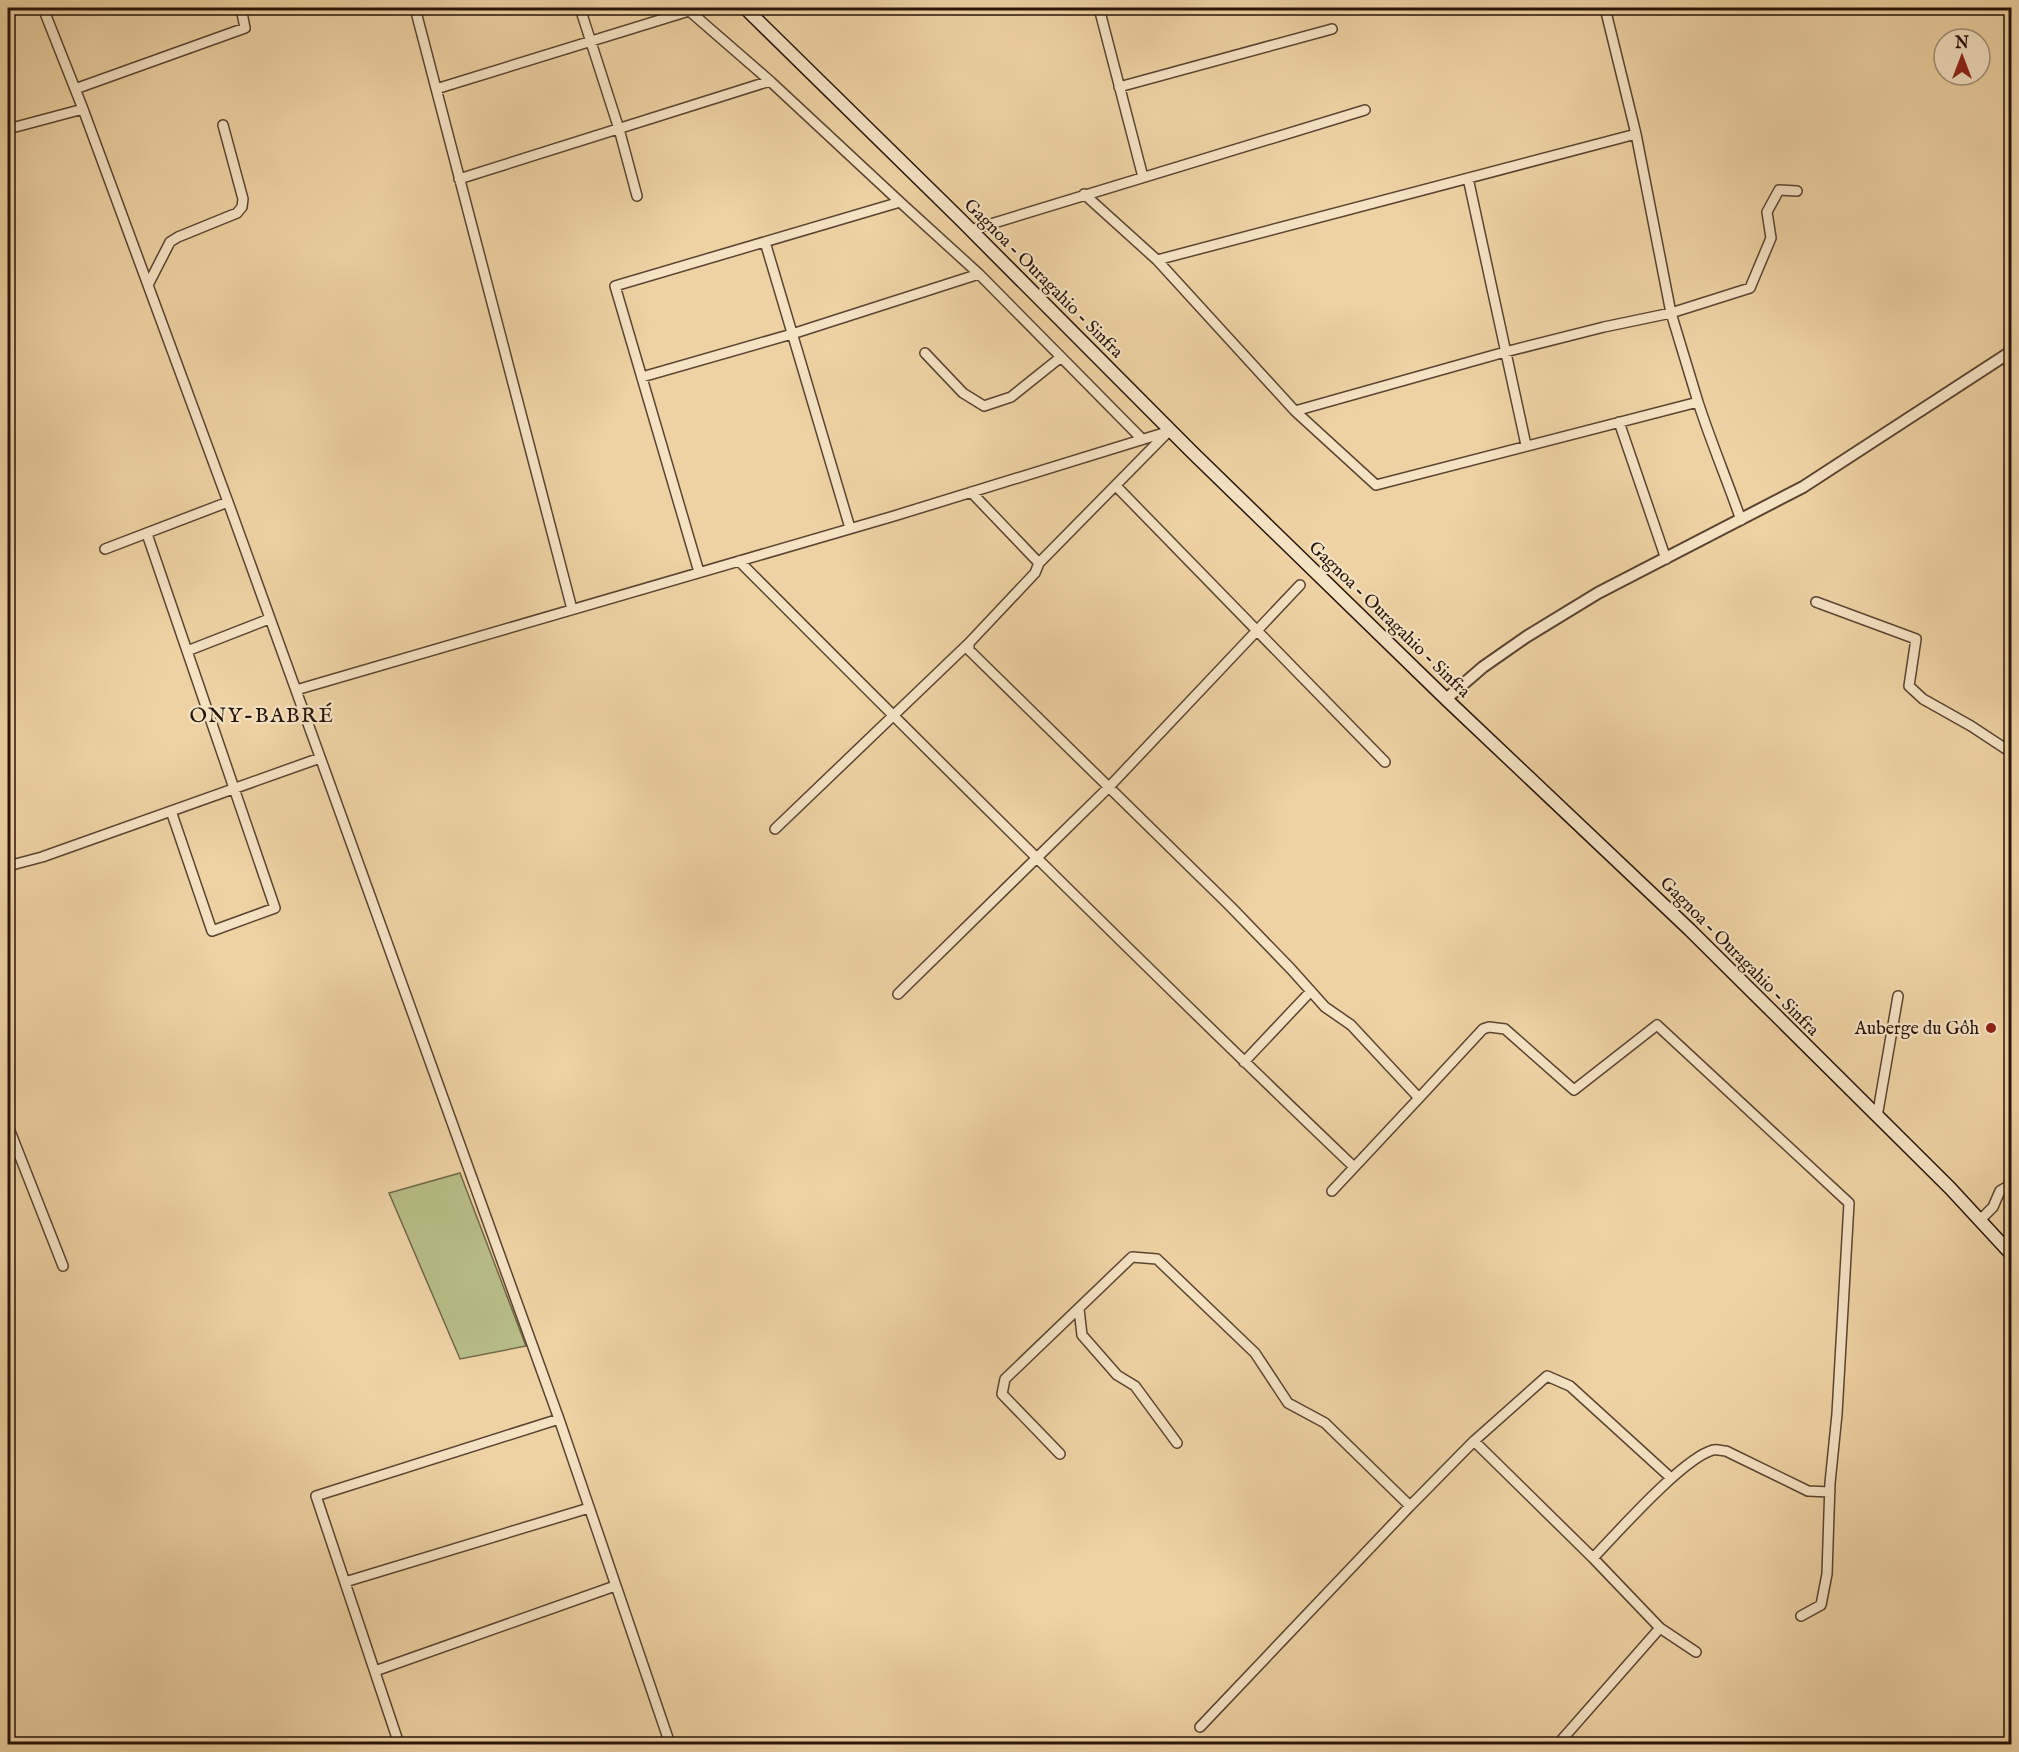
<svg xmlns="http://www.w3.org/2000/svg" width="2019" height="1752" font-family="'IM FELL English',serif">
<rect width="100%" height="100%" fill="#eed2a3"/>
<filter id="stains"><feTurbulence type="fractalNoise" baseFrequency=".00333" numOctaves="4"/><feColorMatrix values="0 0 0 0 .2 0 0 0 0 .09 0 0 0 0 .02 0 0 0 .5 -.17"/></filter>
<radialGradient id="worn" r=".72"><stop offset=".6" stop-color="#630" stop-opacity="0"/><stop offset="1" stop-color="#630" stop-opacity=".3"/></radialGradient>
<!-- green -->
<path fill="#b7bc86" stroke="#706848" stroke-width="1.5" d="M 460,1173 L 526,1346 L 460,1359 L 389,1193 Z"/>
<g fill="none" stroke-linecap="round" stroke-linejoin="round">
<!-- minor casing -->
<g stroke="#5a4430" stroke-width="12">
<path id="minor" d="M 43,8 L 83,109 L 228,502 L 559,1419 L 670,1744
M 415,8 L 572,609
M 580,8 L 619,129 L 637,196
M 686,8 L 770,81 L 900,202 L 615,286 L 699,572
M 1099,8 L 1143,177
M 1605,8 L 1636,134
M 1119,87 L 1332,29
M 75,89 L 245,28 L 241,8
M 436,89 L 689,11
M 8,129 L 83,109
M 1468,178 L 1526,445
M 459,179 L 770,81
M 1084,194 L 1157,260 L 1295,411 L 1376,485 L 1698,402 L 1671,313 L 1636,134 L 1157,260
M 900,202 L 979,274 L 1142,439
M 971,230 L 1365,110
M 765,242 L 850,528
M 148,285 L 170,242 L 178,237 L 237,213 L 242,207 L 243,199 L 223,125
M 925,353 L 963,393 L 984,406 L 1011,397 L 1061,357
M 642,377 L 792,334 L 979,274
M 1698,402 C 1711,442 1727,480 1741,520
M 1295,411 L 1505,352 L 1604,327 L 1671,313 L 1750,288 L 1771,238 L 1767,212 L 1779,190 L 1797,191
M 1619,422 L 1666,559
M 1116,486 L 1385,762
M 971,492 L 1039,563 L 1035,573 L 969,643 L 969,650 L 1231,907 L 1291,969 L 1325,1007 L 1351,1025 L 1419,1098 L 1483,1029 L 1489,1027 L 1505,1029 L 1574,1090 L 1657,1025 L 1849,1203 L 1837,1414 L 1830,1483 L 1827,1574 L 1821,1605 L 1801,1616
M 147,534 L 275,908 L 212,931 L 171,811
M 105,549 L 228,502
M 739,561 C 942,765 1146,968 1354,1167
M 1039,563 L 1168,432
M 1816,602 L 1916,639 L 1909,686 L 1923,699 L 1971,726 L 2012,753
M 187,651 L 269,619
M 296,690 L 894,516 L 1170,431
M 775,829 L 969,643
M 8,866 L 42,857 L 320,758
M 898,994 L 1109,787 L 1300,585
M 1244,1062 L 1311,991
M 1877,1117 L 1898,996
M 8,1126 L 63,1266
M 1332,1191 L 1419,1098
M 1980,1220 L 1993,1207 L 2000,1191 L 2012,1184
M 1079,1309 L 1082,1335 L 1117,1375 L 1135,1386 L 1177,1443
M 1474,1441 L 1593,1558 L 1660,1628 L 1558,1744
M 1060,1454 L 1002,1394 L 1005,1379 L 1132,1257 L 1157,1259 L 1255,1353 L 1288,1403 L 1325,1423 L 1410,1506 L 1474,1441 L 1547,1376 L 1570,1386 L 1671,1478
M 1593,1558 C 1617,1533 1683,1458 1713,1450 C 1717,1449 1722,1451 1726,1451 L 1808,1491 L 1830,1492
M 345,1582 L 589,1508
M 1660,1628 L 1696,1652
M 375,1671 L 615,1586
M 1200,1727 L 1410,1506
M 399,1744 L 316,1496 L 559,1419"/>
</g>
<!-- tertiary casing -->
<g stroke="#5a4430" stroke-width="14">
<path id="tertiary" d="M 1446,699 L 1483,667 L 1526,637 L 1598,593 L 1803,487 L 2012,351"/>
</g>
<!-- secondary casing -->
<g stroke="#281409" stroke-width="15">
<path id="secondary" d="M 745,8 L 961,220 L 1192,452 L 1446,699 L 1690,930 L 1950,1188 L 2012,1255"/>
</g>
<!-- minor -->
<use href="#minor" stroke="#f4e2c3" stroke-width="9"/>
<!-- tertiary -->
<use href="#tertiary" stroke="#f4e2c3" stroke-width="10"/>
<!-- secondary -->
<use href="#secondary" stroke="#f4e2c3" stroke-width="12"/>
</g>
<!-- markers -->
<circle fill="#8f2418" stroke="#f4e2c3" stroke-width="2" cx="1991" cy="1028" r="6"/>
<g text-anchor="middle" stroke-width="4.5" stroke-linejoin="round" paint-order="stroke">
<!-- street labels -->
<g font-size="18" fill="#281409" stroke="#f4e2c3">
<text transform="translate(1044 278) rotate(45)" y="6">Gagnoa - Ouragahio - Sinfra</text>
<text transform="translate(1390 619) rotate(44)" y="6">Gagnoa - Ouragahio - Sinfra</text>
<text transform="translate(1740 956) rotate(45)" y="6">Gagnoa - Ouragahio - Sinfra</text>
</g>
<!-- poi labels -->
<g font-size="18" fill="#281409" stroke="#f4e2c3" text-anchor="end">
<text x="1979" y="1034">Auberge du Gôh</text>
</g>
<!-- quarter labels -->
<g font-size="21" letter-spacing="1.5" fill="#281409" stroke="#f4e2c3">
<text x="262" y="722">ONY-BABRÉ</text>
</g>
</g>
<!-- margin -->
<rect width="2019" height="1752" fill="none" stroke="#eed2a3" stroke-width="30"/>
<rect x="9" y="9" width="2001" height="1734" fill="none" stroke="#281409" stroke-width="3"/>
<rect x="15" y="15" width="1989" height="1722" fill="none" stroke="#281409" stroke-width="1.5"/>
<!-- north arrow -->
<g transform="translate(1962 57)"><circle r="28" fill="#f4e2c3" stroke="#a29079" stroke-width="1.5"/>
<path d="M0-4.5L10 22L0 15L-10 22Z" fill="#8f2418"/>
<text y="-9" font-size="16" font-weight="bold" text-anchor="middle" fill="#281409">N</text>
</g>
<rect width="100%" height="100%" filter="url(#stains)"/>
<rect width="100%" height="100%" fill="url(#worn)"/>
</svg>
